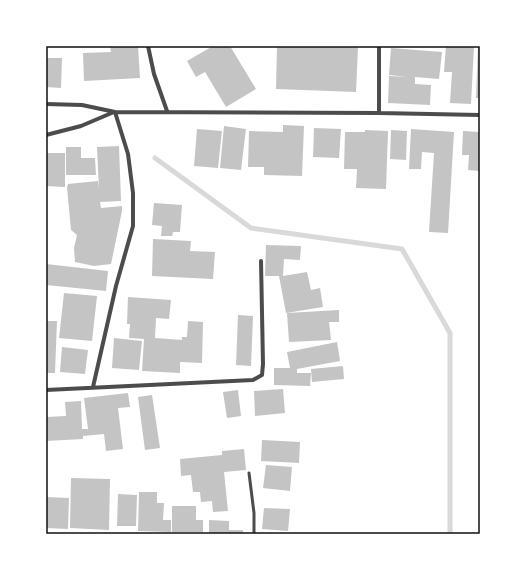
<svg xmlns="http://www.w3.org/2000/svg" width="526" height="580" font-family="'Roboto Condensed',sans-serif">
<rect width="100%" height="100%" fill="#fff"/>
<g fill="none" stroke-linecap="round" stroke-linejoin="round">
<!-- stream -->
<path stroke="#d9d9d9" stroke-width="5" d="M 155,158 L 251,228 L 402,249 L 450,333 L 450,534"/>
</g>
<!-- building -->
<path fill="#c4c4c4" d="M 110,46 L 138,46 L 140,78 L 84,81 L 83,53 L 111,52 Z
M 213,46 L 230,46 L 256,89 L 226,107 L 205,72 L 196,77 L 187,61 Z
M 277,46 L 358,47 L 356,92 L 276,89 Z
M 446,46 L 474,46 L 471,104 L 450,103 L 452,72 L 444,72 Z
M 478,46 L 480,46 L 480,98 L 476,98 Z
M 391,48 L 442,52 L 439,79 L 415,77 L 415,84 L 431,85 L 430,105 L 388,103 L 389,76 L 408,77 L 389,75 Z
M 46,58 L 62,58 L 61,88 L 46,87 Z
M 283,125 L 304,126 L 302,176 L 264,175 L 264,167 L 248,167 L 249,131 L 283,132 Z
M 224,126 L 246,129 L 241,170 L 220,168 Z
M 314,128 L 341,129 L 339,158 L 313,157 Z
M 197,129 L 222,131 L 218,168 L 194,166 Z
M 411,129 L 454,132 L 448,233 L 429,232 L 434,153 L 422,152 L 421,169 L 409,169 Z
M 365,130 L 388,131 L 386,189 L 356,188 L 357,169 L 344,169 L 345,132 L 365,132 Z
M 391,130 L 407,131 L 406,160 L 390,159 Z
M 463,131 L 480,132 L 480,171 L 468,170 L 469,155 L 462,155 Z
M 119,146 L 121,201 L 100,202 L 101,208 L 122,206 L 122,211 L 111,264 L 94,266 L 75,262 L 74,248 L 77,235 L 71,230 L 67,187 L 68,184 L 98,181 L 99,189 L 97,147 Z
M 66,147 L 81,147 L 81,158 L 95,158 L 96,175 L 66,175 Z
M 46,153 L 65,153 L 65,187 L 46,186 Z
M 154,203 L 182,205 L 180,232 L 173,232 L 172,236 L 161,236 L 162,226 L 152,225 Z
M 153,239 L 191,241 L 190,251 L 215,252 L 213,279 L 152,276 Z
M 266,245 L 301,246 L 300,260 L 284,259 L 283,276 L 307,272 L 311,290 L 320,288 L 323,307 L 286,313 L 279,276 L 265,276 Z
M 46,264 L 108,271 L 106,291 L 46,285 Z
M 64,293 L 97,296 L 92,341 L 59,338 Z
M 128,297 L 171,300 L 169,319 L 156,318 L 155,338 L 182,340 L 182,337 L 187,337 L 188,321 L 203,322 L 202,363 L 180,362 L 180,373 L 142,371 L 144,339 L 129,338 L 130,324 L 127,324 Z
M 339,310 L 339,322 L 329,322 L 331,340 L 289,342 L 287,313 Z
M 238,315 L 253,316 L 251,366 L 236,365 Z
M 46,321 L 57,321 L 55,373 L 46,373 Z
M 114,338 L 142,341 L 139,370 L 112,368 Z
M 337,342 L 340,361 L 297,369 L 297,373 L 311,373 L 310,386 L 274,385 L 274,368 L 290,368 L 287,352 Z
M 62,347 L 88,350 L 85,374 L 60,372 Z
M 343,366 L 344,379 L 312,382 L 311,369 Z
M 283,389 L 285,413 L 255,416 L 254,391 Z
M 238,390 L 241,416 L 227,418 L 223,392 Z
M 128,393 L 130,407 L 118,408 L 123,449 L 106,451 L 104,434 L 83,436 L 83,439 L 46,441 L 46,417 L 66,416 L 65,402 L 81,401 L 82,429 L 88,429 L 84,398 Z
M 152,395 L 160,448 L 145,450 L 138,397 Z
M 262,440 L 300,442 L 299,463 L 261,461 Z
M 244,449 L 246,470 L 224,472 L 228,511 L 213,512 L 212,501 L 201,502 L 200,492 L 193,492 L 191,475 L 181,476 L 180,459 L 222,455 L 222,451 Z
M 266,465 L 292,467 L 290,491 L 263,488 Z
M 71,478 L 110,479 L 109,530 L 70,528 Z
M 139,492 L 157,492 L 157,503 L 164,503 L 163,520 L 171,520 L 171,532 L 138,531 Z
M 118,494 L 137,495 L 136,526 L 117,526 Z
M 46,497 L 69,498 L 68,529 L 46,528 Z
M 172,506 L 196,506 L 196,520 L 203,520 L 203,532 L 172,532 Z
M 264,508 L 290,509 L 288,531 L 262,529 Z
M 209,520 L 229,521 L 229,530 L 243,530 L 243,534 L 209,534 Z"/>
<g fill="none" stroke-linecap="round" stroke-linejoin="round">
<!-- service -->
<path stroke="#4c4c4c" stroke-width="3" d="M 249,473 L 254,513 L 254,534"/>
<!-- minor -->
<path stroke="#4c4c4c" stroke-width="4" d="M 148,46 L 154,74 L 167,111
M 46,104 L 82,105 L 115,112 L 379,113 L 480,115
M 379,113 L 379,46
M 46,135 L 81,126 L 114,112
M 93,387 L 116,286 L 133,226 L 133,193 L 128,154 L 115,112
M 46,390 L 253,380 L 262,375 L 263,364 L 261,261"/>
</g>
<!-- border -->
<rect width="526" height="580" fill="none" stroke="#ffffff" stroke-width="94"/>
<rect x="47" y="47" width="432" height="486" fill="none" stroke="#111" stroke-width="1.5"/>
</svg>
